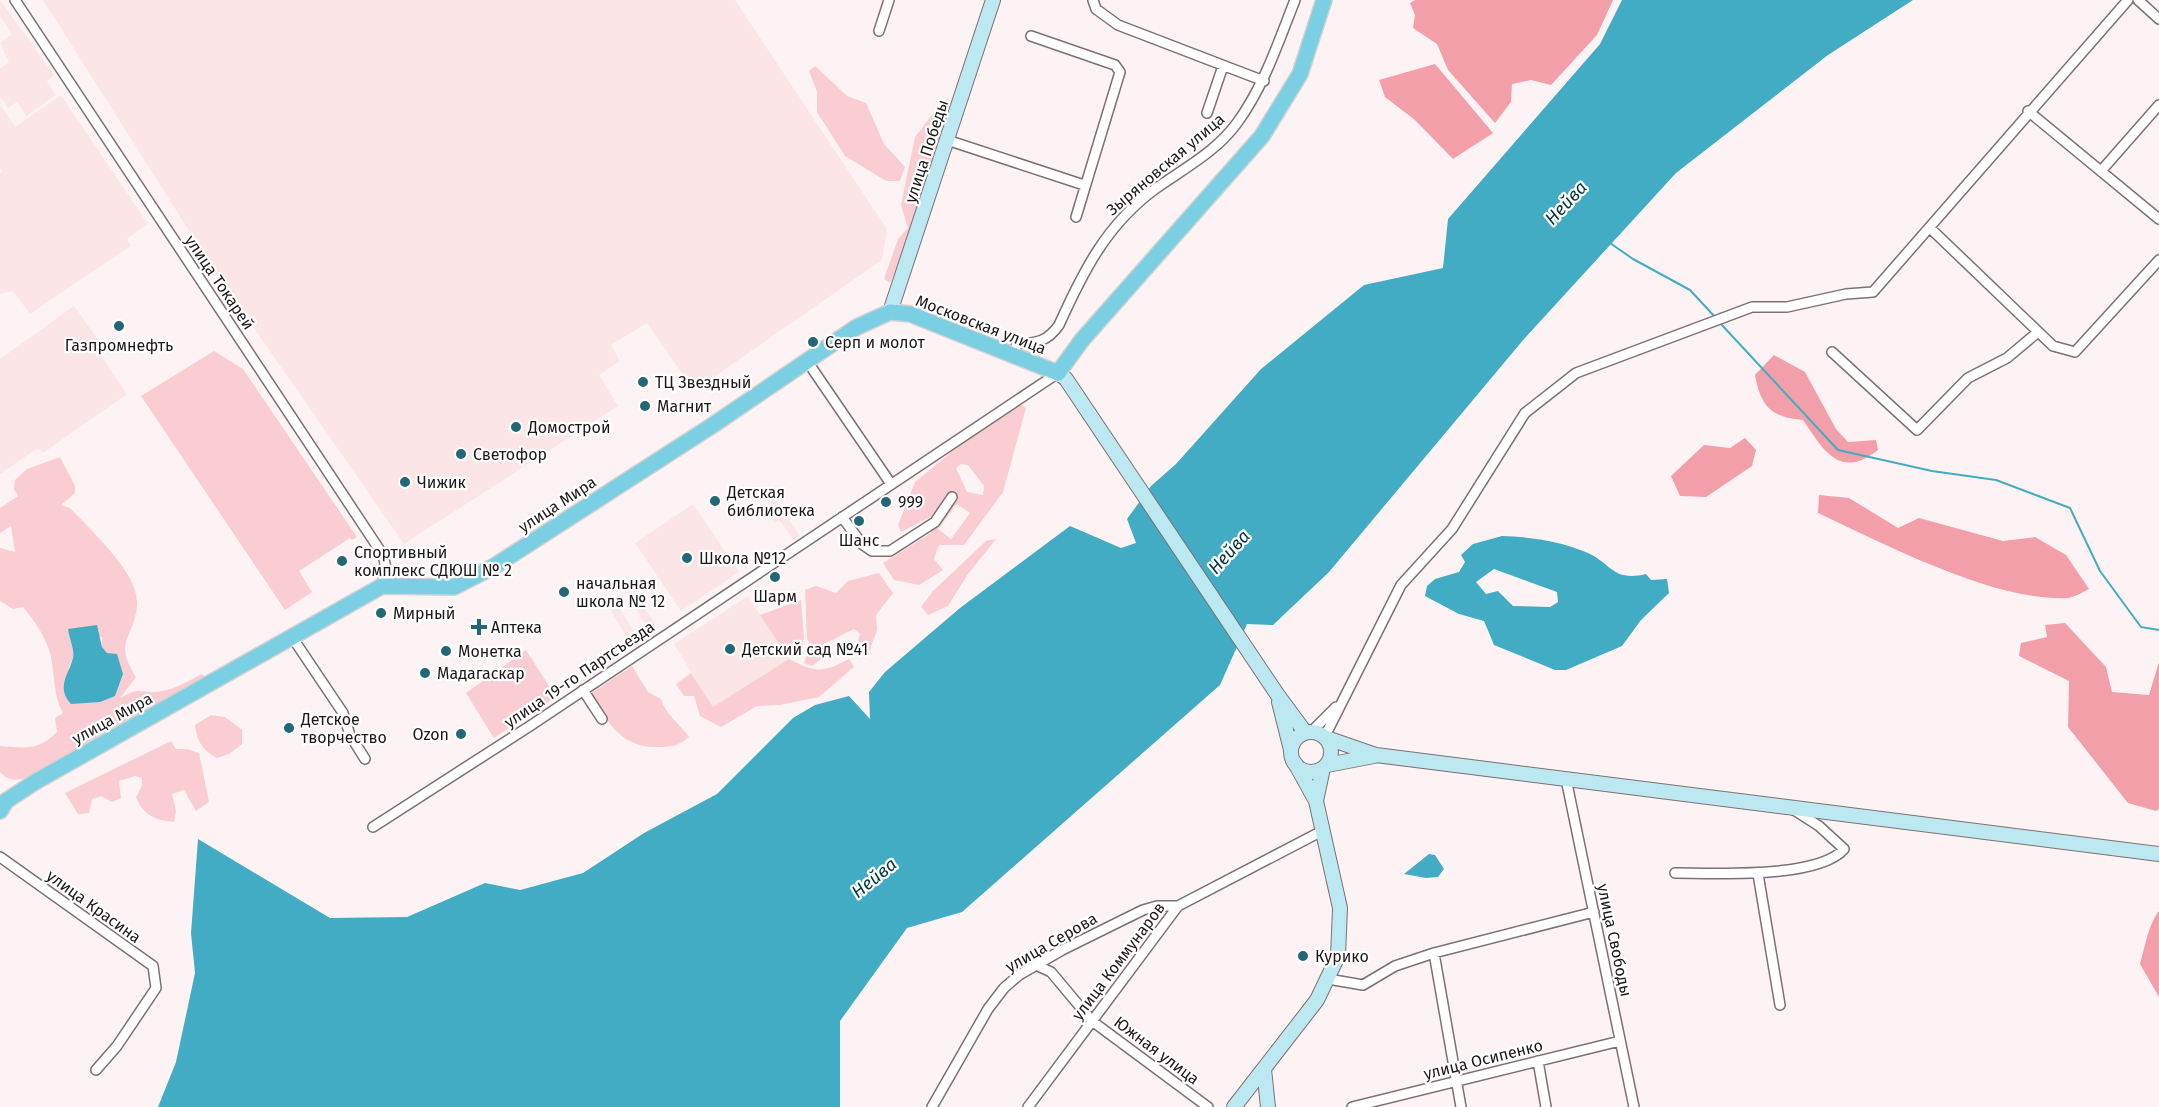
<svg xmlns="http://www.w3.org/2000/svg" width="2159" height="1107" font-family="'Fira Sans',sans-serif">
<rect width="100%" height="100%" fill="#fef3f4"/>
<!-- built -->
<path fill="#fce5e7" d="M 0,0 L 54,75 L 47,81 L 56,95 L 26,116 L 17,102 L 8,108 L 0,96 L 0,69 L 9,62 L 0,43 L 12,34 L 0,15 Z
M 43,0 L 735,0 L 887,229 L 882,260 L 701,386 L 690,385 L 647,323 L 611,345 L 620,361 L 599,375 L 618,406 L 404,544 L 219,278 Z
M 61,95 L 148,224 L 127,239 L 131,246 L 30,314 L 13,291 L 0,294 L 0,173 L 2,172 L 0,168 L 0,104 L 15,127 Z
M 74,306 L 104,348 L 98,352 L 127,394 L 43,453 L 38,448 L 0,474 L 0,359 Z
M 772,495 L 800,536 L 794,540 L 779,520 L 774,523 L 769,515 L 774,511 L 766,500 Z
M 693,504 L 739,572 L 681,611 L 635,543 Z
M 631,585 L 658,629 L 651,633 L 624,589 Z
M 612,596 L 640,642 L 628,649 L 623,642 L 628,639 L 605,601 Z
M 748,596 L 789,659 L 713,708 L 674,644 Z"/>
<!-- green -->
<path fill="#facdd2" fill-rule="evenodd" d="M 815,66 L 847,96 L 866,103 L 884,144 L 905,167 L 900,181 L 886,181 L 845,156 L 817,112 L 817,92 L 809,71 Z
M 935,111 L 941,145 L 911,236 L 890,283 L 884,279 L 898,239 L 908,228 L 901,205 L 915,137 Z
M 214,351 L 243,369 L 357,537 L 352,540 L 350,538 L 299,571 L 312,592 L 285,610 L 141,396 Z
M 1015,400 L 1026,408 L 1003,492 L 964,545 L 939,545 L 934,559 L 943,570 L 919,585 L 894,580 L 883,563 L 931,533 L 934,522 L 930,517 L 901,532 L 898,525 L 915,482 ZM 961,464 L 968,465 L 984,486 L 983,495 L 967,492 L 956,468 ZM 957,504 L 970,513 L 951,539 L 938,529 Z
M 60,457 L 75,486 L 75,493 L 61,505 L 70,508 C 90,530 139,573 137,604 C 135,639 112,640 136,677 L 120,698 C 143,686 134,693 156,692 C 172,691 188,681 202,674 L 209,680 L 33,776 C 21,780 9,783 0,772 L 0,746 C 26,748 37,751 57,732 L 55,718 L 63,713 C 53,696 55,676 51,657 C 47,639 35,621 23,607 L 13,609 L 0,601 L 0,548 L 15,552 L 11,526 L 0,533 L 0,508 L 18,496 L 14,489 L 15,480 L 27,469 ZM 68,629 L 102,637 L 102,647 L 123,674 L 115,696 L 68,669 L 74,656 Z
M 996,539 L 968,574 L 948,606 L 928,615 L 921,607 L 933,591 L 986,541 Z
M 879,573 L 893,593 L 876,615 L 877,630 L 868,655 L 857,645 L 860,634 L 854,629 L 824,644 L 825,656 L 812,666 L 804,663 L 811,644 L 807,639 L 805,590 L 816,586 L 836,593 L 848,581 Z
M 801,600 L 804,638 L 800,654 L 786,654 L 760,615 Z
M 526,650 L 556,697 L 494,738 L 466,693 Z
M 789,659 C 816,673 822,673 849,659 L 854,667 L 819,697 L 780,705 L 757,706 L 721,727 L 700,716 L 694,696 L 684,696 L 676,684 L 691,673 L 713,707 Z
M 632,666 L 648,692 L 661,699 C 666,715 679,723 689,737 C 677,747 670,747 655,747 C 620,747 606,720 591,693 Z
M 211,715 L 225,717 L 242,730 L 242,744 L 229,754 L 217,758 C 202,750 197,741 195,725 Z
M 171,741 L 176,749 L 187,749 L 199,753 L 209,802 L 196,811 L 184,790 L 172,794 L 176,811 L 174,822 C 155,820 144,816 136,797 L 142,786 L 142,778 L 135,776 L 119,781 L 121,798 L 112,802 L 101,796 L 92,799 L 89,813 L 78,814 L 65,793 Z"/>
<!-- forest -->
<path fill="#f39faa" d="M 1415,0 L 1613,0 L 1597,35 L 1551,85 L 1531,80 L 1512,84 L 1511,102 L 1495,123 L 1448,70 L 1437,44 L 1413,28 L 1415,15 L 1410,3 Z
M 1435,64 L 1493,133 L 1453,159 L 1415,120 L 1385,97 L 1379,80 Z
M 1774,355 L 1805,372 L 1836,429 L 1848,442 L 1876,440 L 1878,450 C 1840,480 1824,451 1803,420 C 1771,417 1761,407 1755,375 Z
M 1745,438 L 1756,450 L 1752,466 L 1706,497 L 1680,496 L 1671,476 L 1704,445 L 1730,448 Z
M 1819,495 L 1849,498 L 1898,528 L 1919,518 L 2003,541 L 2035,537 L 2066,555 L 2089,589 C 2083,592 2075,597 2068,598 C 1994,602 1885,544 1818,513 Z
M 2065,623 L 2106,667 L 2112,692 L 2149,695 L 2159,662 L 2159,809 L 2156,811 L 2128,803 L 2068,727 L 2069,681 L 2019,656 L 2021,643 L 2047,637 L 2045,625 Z
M 2159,911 L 2159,997 L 2140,964 C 2145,947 2148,925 2159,911 Z"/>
<!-- water -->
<path fill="#42acc5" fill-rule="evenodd" d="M 1622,0 L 1913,0 L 1828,55 L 1676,173 L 1524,339 L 1329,572 L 1273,625 L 1247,624 L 1220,685 L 962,912 L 907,928 L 840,1021 L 840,1107 L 158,1107 L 176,1062 L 195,973 L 191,933 L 198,839 L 330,918 L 407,917 L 485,883 L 520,890 L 583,873 L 644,833 L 717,794 L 793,718 L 815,705 L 849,696 L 870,719 L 869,692 L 885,672 L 960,608 L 1070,526 L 1121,548 L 1136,543 L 1127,519 L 1151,486 L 1176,464 L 1261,369 L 1364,285 L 1443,268 L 1448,219 L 1600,44 Z
M 1502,536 C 1531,537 1561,541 1588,553 C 1612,564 1613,582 1646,574 L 1651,580 L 1667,579 L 1669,593 L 1641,620 L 1622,646 L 1566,670 L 1555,670 L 1494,645 L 1484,621 L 1459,614 L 1425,596 L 1427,586 L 1435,579 L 1459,572 L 1465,562 L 1461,555 L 1473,544 ZM 1494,569 L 1557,592 L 1558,602 L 1550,607 L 1513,606 L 1498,591 L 1486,594 L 1476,582 Z
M 97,625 L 102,647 L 107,653 L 117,654 L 123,674 L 115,696 L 100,702 L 71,704 C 56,687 68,676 73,658 C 75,651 69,638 68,629 Z
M 1429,854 L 1435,855 L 1444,869 L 1438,877 L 1426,878 L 1404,874 Z"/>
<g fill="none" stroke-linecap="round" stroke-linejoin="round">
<!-- stream -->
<path stroke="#42acc5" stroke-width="2" d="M 1610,243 L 1633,259 L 1690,290 L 1715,317
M 1720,323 L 1838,450 L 1932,471 L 1996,480 L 2070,508 L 2100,571 L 2141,627 L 2159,630"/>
<!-- street casing -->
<g stroke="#7d7072" stroke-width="12">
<path id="street" d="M 15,0 L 383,555 L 386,568 L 382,586
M 1093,0 L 1096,9 L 1118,25 L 1264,81
M 2138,0 L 2159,19
M 879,31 L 889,0
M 1031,36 L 1115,65 L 1120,72 L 1076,217
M 2028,111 L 2159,219
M 1207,113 L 1223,66
M 947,140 L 1084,185
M 2101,171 L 2159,105
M 1930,228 L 2053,346 L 2075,352 L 2159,260
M 1832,352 L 1917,430 L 1968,378 L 2007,358 L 2038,332
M 1012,355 L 1017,344 C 1037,343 1047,342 1059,325 C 1083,272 1106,225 1155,189 C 1183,169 1216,152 1237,123 C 1264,86 1278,43 1295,0
M 807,361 L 891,484
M 842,517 L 862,544 L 872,551 L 890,551 L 935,522 L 952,497
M 292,637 L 343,713 L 350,735 L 365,759
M 583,690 L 602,719
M 1312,731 L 1336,707
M 1325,736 L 1401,585 L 1452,529 L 1525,413 L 1576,373 L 1752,307 L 1787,307 L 1846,294 L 1873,292 L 2128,0
M 1566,779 L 1634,1107
M 373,827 L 533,724 L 1058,373
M 0,857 L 153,966 L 156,988 L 117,1046 L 96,1070
M 1675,873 C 1714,873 1818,879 1844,849 L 1819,826 L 1794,810
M 1758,874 L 1780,1005
M 1434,953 L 1461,1107
M 1038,966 L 1051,972 L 1092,1021 L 1208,1107
M 1328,979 L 1363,985 L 1395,966 L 1434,953 L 1594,912
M 1538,1061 L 1546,1107
M 932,1107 L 988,1009 L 1004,988 L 1019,975 L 1062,950 L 1143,910 L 1157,906 L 1178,906
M 1028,1107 L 1178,906 L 1322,831
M 1352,1107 L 1620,1041"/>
</g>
<!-- secondary casing -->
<g stroke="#7d7072" stroke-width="16">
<path id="secondary" d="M 890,312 L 993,0
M 1058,373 L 1066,379 L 1277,694 L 1305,732
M 1279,702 L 1291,750
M1291 752a20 20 0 1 1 40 0a20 20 0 1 1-40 0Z
M 1327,738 L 1376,755 L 2159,854
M 1327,765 L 1374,756
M 1316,801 L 1323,768
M 1264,1069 L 1268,1107
M 1234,1107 L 1317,1000 L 1338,956 L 1340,908 L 1316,801 L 1295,763"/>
</g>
<!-- primary casing -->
<g stroke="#d2d1d1" stroke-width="18">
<path id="primary" d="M 0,811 L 6,801 L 35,782 L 382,586 L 454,587 L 493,567 L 713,425 L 857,327 L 890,312 L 910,314 L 1058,373 L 1082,340 L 1262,136 L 1300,74 L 1324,0"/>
</g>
<!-- street -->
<use href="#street" stroke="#fff" stroke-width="9"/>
<!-- secondary -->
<use href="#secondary" stroke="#bce8f1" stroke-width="14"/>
<!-- primary -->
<use href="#primary" stroke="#7ad0e2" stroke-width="15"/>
</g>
<!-- markers -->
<g fill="#216777" stroke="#fff" stroke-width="2">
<circle cx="119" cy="326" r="6"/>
<circle cx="813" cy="342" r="6"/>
<circle cx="643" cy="382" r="6"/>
<circle cx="645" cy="406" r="6"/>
<circle cx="516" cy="427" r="6"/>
<circle cx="461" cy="454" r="6"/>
<circle cx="405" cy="482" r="6"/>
<circle cx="715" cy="501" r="6"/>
<circle cx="886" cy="502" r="6"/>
<circle cx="859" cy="521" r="6"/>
<circle cx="687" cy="558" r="6"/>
<circle cx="342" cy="561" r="6"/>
<circle cx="775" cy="577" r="6"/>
<circle cx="564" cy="592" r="6"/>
<circle cx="381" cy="613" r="6"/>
<path d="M476 618h6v6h6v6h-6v6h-6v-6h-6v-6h6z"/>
<circle cx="730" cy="649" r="6"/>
<circle cx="446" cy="651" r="6"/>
<circle cx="425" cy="673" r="6"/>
<circle cx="289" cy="728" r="6"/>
<circle cx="461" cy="734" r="6"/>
<circle cx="1303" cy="956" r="6"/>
</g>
<g text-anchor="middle" stroke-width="4.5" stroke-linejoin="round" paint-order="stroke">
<!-- street labels -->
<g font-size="16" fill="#1c1718" stroke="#fff">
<text transform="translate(926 151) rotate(-72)" y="6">улица Победы</text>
<text transform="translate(1165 164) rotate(-40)" y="6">Зыряновская улица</text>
<text transform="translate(220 282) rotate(56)" y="6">улица Токарей</text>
<text transform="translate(981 324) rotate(21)" y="6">Московская улица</text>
<text transform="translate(557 504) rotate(-33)" y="6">улица Мира</text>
<text transform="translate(579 674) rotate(-34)" y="6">улица 19-го Партсъезда</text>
<text transform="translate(112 718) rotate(-29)" y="6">улица Мира</text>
<text transform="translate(94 906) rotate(36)" y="6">улица Красина</text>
<text transform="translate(1615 940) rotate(78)" y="6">улица Свободы</text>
<text transform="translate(1051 942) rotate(-30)" y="6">улица Серова</text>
<text transform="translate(1118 961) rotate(-53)" y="6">улица Коммунаров</text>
<text transform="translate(1157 1050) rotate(37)" y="6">Южная улица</text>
<text transform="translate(1483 1059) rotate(-14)" y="6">улица Осипенко</text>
</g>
<!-- poi labels -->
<g font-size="16" fill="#1c1718" stroke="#fff" text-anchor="start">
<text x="825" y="348">Серп и молот</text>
<text x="119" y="351" text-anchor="middle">Газпромнефть</text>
<text x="655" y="388">ТЦ Звездный</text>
<text x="657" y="412">Магнит</text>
<text x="528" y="433">Домострой</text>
<text x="473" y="460">Светофор</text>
<text x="417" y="488">Чижик</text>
<text x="727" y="498">Детская<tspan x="727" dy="18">библиотека</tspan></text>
<text x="898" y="508">999</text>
<text x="859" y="546" text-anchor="middle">Шанс</text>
<text x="354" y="558">Спортивный<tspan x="354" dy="18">комплекс СДЮШ № 2</tspan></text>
<text x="699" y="564">Школа №12</text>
<text x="576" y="589">начальная<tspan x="576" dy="18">школа № 12</tspan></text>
<text x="775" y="602" text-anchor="middle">Шарм</text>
<text x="393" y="619">Мирный</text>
<text x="491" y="633">Аптека</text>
<text x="742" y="655">Детский сад №41</text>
<text x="458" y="657">Монетка</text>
<text x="437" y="679">Мадагаскар</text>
<text x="301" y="725">Детское<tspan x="301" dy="18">творчество</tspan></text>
<text x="449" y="740" text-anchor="end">Ozon</text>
<text x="1315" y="962">Курико</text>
</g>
<!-- water labels -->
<g font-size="18" font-style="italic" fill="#02353f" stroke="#fff">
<text transform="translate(1566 203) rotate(-47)" y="6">Нейва</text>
<text transform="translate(1229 552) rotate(-48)" y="6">Нейва</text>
<text transform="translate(874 878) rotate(-39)" y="6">Нейва</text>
</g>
</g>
</svg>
